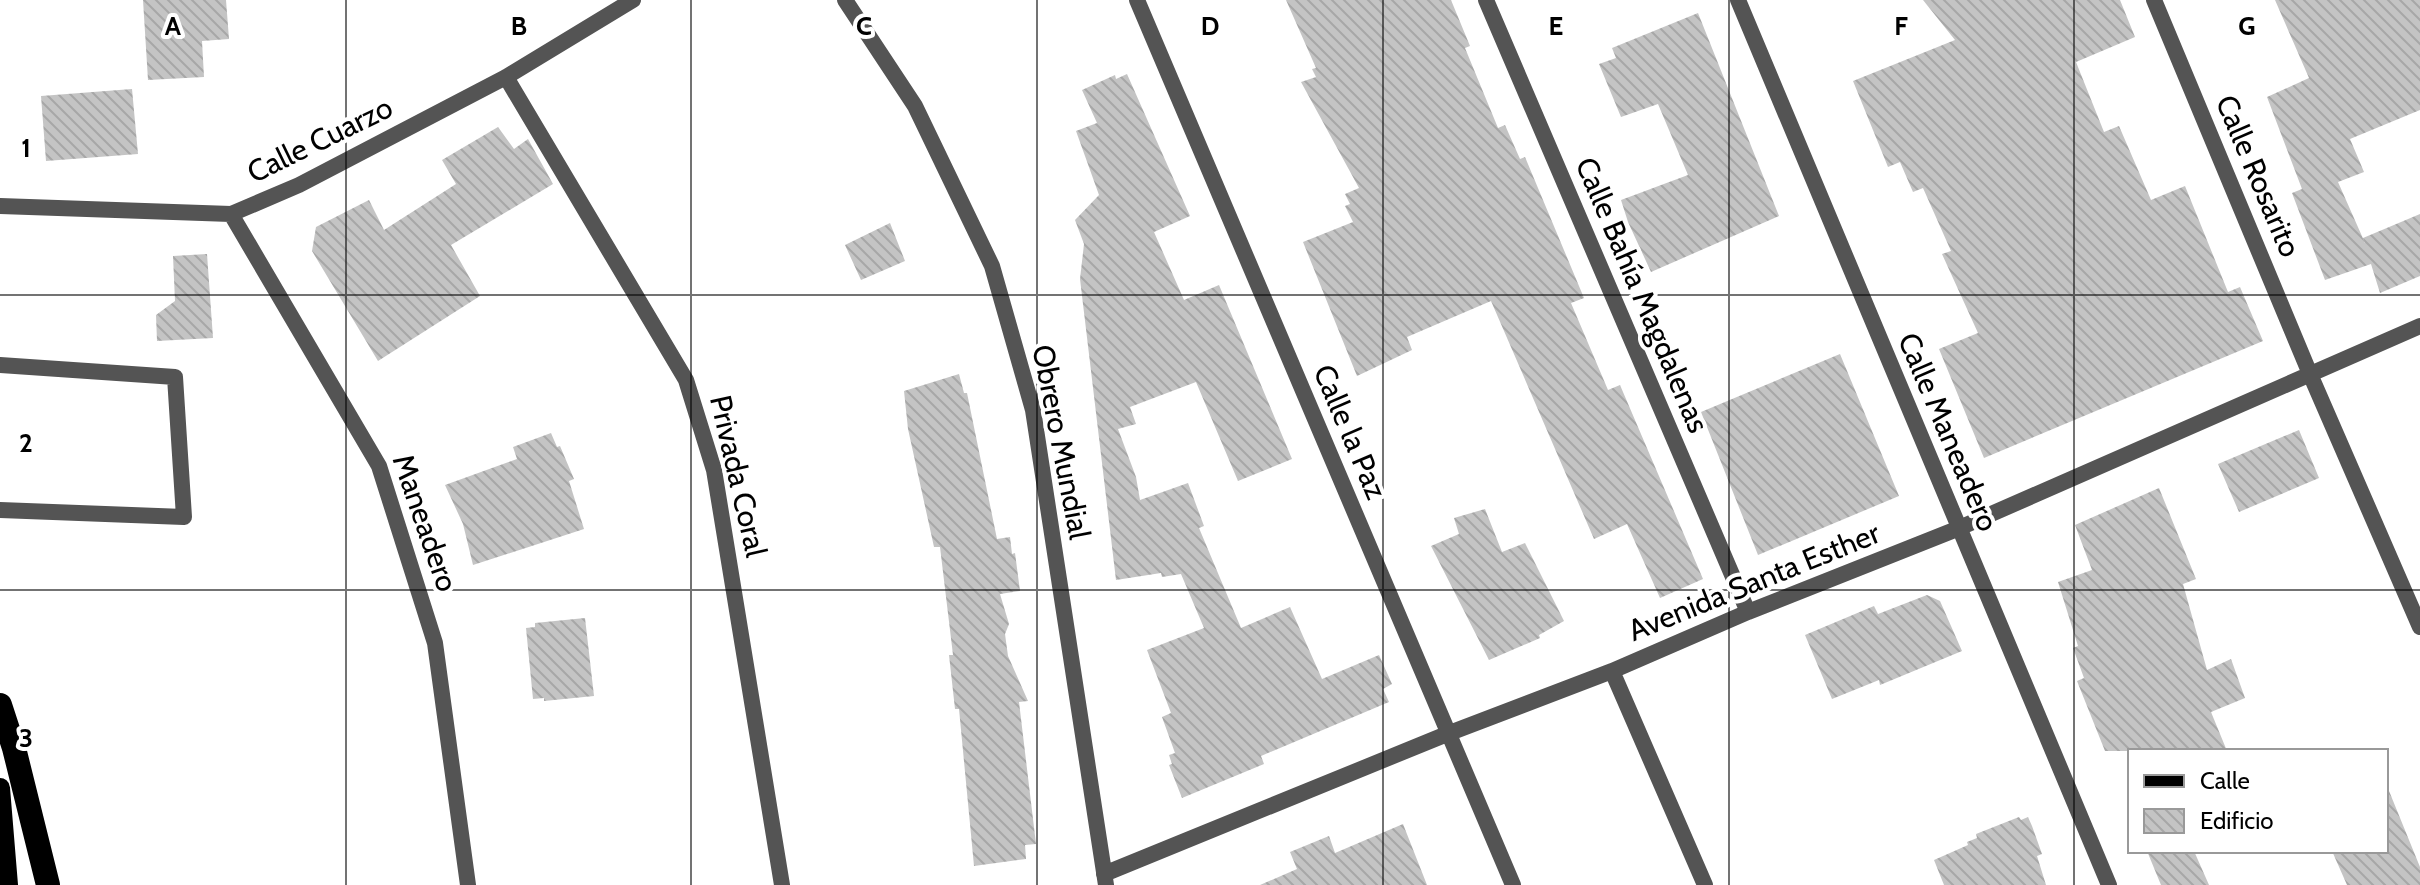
<svg xmlns="http://www.w3.org/2000/svg" width="2420" height="885" font-family="Cabin,sans-serif">
<defs>
<pattern id="building-back-hatch" width="6" height="6" patternUnits="userSpaceOnUse" patternTransform="scale(2)"><rect width="6" height="6" fill="#c4c4c4"/><path d="M-1 5l2 2M0 0l6 6M5-1l2 2" fill="none" stroke="#a7a7a7"/></pattern>
</defs>
<rect width="100%" height="100%" fill="#fff"/>
<!-- building -->
<path fill="url(#building-back-hatch)" d="M 143,0 L 226,0 L 229,39 L 202,41 L 204,77 L 148,80 Z
M 1286,0 L 1451,0 L 1470,46 L 1465,48 L 1498,128 L 1505,125 L 1520,159 L 1525,157 L 1584,298 L 1571,303 L 1608,390 L 1620,385 L 1703,579 L 1660,598 L 1627,524 L 1594,539 L 1491,301 L 1407,337 L 1412,350 L 1357,376 L 1303,242 L 1353,222 L 1345,206 L 1350,204 L 1345,194 L 1359,188 L 1301,82 L 1316,77 L 1312,69 L 1316,68 Z
M 1923,0 L 2120,0 L 2135,37 L 2076,62 L 2104,132 L 2119,126 L 2151,200 L 2185,186 L 2228,292 L 2240,287 L 2263,341 L 1984,458 L 1939,349 L 1978,333 L 1942,254 L 1951,251 L 1923,188 L 1913,192 L 1900,162 L 1888,167 L 1853,81 L 1955,40 Z
M 2275,0 L 2420,0 L 2420,110 L 2350,139 L 2364,172 L 2338,182 L 2365,243 L 2363,238 L 2420,214 L 2420,276 L 2380,293 L 2371,264 L 2325,280 L 2292,193 L 2302,189 L 2267,97 L 2309,78 Z
M 1698,13 L 1779,216 L 1651,272 L 1628,222 L 1621,200 L 1688,175 L 1658,104 L 1621,117 L 1599,64 L 1616,58 L 1612,48 Z
M 1127,74 L 1190,216 L 1154,232 L 1184,300 L 1219,285 L 1292,459 L 1238,481 L 1196,382 L 1130,407 L 1136,424 L 1118,429 L 1136,477 L 1140,500 L 1188,483 L 1204,526 L 1199,528 L 1241,628 L 1290,607 L 1322,679 L 1379,655 L 1392,684 L 1383,689 L 1389,702 L 1261,756 L 1264,764 L 1182,798 L 1169,765 L 1172,764 L 1169,755 L 1175,753 L 1162,717 L 1171,713 L 1147,650 L 1204,628 L 1181,574 L 1162,577 L 1161,573 L 1116,580 L 1080,279 L 1084,244 L 1075,220 L 1099,195 L 1076,131 L 1097,123 L 1082,90 L 1115,75 L 1116,79 Z
M 132,89 L 138,154 L 46,161 L 41,96 Z
M 498,127 L 514,149 L 528,139 L 553,184 L 451,245 L 480,296 L 378,361 L 312,251 L 316,227 L 369,200 L 384,230 L 456,184 L 442,160 Z
M 890,223 L 905,261 L 861,280 L 845,245 Z
M 207,254 L 213,338 L 157,341 L 156,315 L 175,301 L 173,256 Z
M 1840,354 L 1899,496 L 1758,555 L 1701,412 Z
M 959,374 L 964,393 L 967,393 L 997,539 L 1010,537 L 1012,554 L 1015,553 L 1020,591 L 1000,594 L 1009,624 L 1005,634 L 1008,656 L 1028,701 L 1019,702 L 1036,844 L 1025,845 L 1026,859 L 974,866 L 959,709 L 955,709 L 949,655 L 953,655 L 940,547 L 934,547 L 908,429 L 904,391 Z
M 2299,430 L 2319,478 L 2239,512 L 2218,464 Z
M 551,433 L 557,447 L 560,446 L 574,479 L 569,481 L 584,529 L 473,565 L 463,524 L 445,485 L 517,459 L 513,447 Z
M 2159,488 L 2196,579 L 2183,584 L 2207,670 L 2231,659 L 2245,698 L 2211,712 L 2227,751 L 2105,751 L 2077,681 L 2084,678 L 2073,648 L 2078,646 L 2058,582 L 2092,570 L 2075,525 Z
M 1485,509 L 1502,552 L 1525,543 L 1564,621 L 1539,635 L 1540,638 L 1489,660 L 1431,546 L 1459,534 L 1454,518 Z
M 1927,595 L 1940,601 L 1962,651 L 1880,685 L 1879,680 L 1832,699 L 1805,635 L 1874,606 L 1878,614 Z
M 585,618 L 594,696 L 544,701 L 544,698 L 533,699 L 526,628 L 535,627 L 535,623 Z
M 2387,786 L 2420,867 L 2420,885 L 2347,885 L 2332,851 L 2386,851 Z
M 2019,817 L 2021,820 L 2028,817 L 2032,826 L 2042,854 L 2037,856 L 2046,885 L 1944,885 L 1934,860 L 1968,845 L 1967,842 L 1977,838 L 1976,834 Z
M 1403,824 L 1427,885 L 1260,885 L 1297,869 L 1290,852 L 1329,836 L 1335,853 Z
M 2147,851 L 2194,851 L 2209,885 L 2161,885 Z"/>
<g fill="none" stroke-linecap="round" stroke-linejoin="round">
<!-- lane -->
<path stroke="#545454" stroke-width="16" d="M 0,365 L 175,377 L 184,517 L 0,510"/>
<!-- street -->
<path stroke="#545454" stroke-width="16" d="M 845,0 L 915,106 L 992,266 L 1033,410 L 1106,885
M 1137,0 L 1513,885
M 1486,0 L 1748,612
M 1738,0 L 2109,885
M 2154,0 L 2310,374 L 2420,627
M 506,77 L 686,380 L 714,470 L 782,885
M 0,206 L 231,214 L 299,185 L 506,77 L 633,0
M 231,214 L 379,466 L 435,643 L 468,885
M 1612,671 L 1705,885
M 1104,874 L 1447,734 L 1612,671 L 1748,612 L 1957,529 L 2420,326"/>
<!-- primary -->
<path stroke="#000" stroke-width="20" d="M 0,788 L 8,885"/>
<!-- highway -->
<path stroke="#000" stroke-width="24" d="M 0,705 L 14,748 L 48,885"/>
</g>
<!-- grid -->
<path fill="none" stroke="#000" stroke-width="2" stroke-opacity="0.55" d="M 346,0 L 346,885M 691,0 L 691,885M 1037,0 L 1037,885M 1383,0 L 1383,885M 1729,0 L 1729,885M 2074,0 L 2074,885M 0,295 L 2420,295M 0,590 L 2420,590"/>
<g text-anchor="middle" stroke-width="8" stroke-linejoin="round" paint-order="stroke">
<!-- street labels -->
<g font-size="30" fill="#000" stroke="#fff">
<text transform="translate(320 140) rotate(-26)" y="10">Calle Cuarzo</text>
<text transform="translate(2258 176) rotate(67)" y="10">Calle Rosarito</text>
<text transform="translate(1642 295) rotate(67)" y="10">Calle Bahía Magdalenas</text>
<text transform="translate(1350 432) rotate(67)" y="10">Calle la Paz</text>
<text transform="translate(1948 432) rotate(67)" y="10">Calle Maneadero</text>
<text transform="translate(1061 442) rotate(79)" y="10">Obrero Mundial</text>
<text transform="translate(738 476) rotate(77)" y="10">Privada Coral</text>
<text transform="translate(425 523) rotate(71)" y="10">Maneadero</text>
<text transform="translate(1754 582) rotate(-22)" y="10">Avenida Santa Esther</text>
</g>
</g>
<g font-size="26" text-anchor="middle" font-weight="bold" fill="#000" stroke="#fff" stroke-width="8" stroke-linejoin="round" paint-order="stroke">
<text x="173" y="35">A</text>
<text x="519" y="35">B</text>
<text x="864" y="35">C</text>
<text x="1210" y="35">D</text>
<text x="1556" y="35">E</text>
<text x="1901" y="35">F</text>
<text x="2247" y="35">G</text>
<text x="26" y="157">1</text>
<text x="26" y="452">2</text>
<text x="26" y="747">3</text>
</g>
<!-- legend -->
<rect x="2128" y="749" width="260" height="104" fill="#ffffff" stroke="#999999" stroke-width="2"/>
<rect x="2144" y="775" width="40" height="12" fill="#000000" stroke="#999999" stroke-width="2"/>
<text x="2200" y="789" font-size="24" fill="#000000">Calle</text>
<rect x="2144" y="809" width="40" height="24" fill="url(#building-back-hatch)" stroke="#999999" stroke-width="2"/>
<text x="2200" y="829" font-size="24" fill="#000000">Edificio</text>
</svg>
